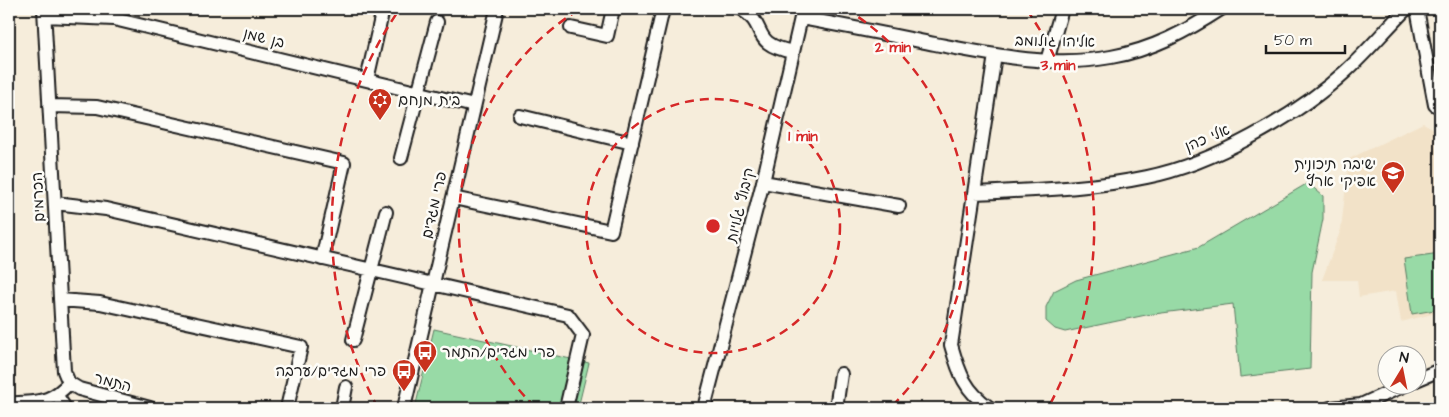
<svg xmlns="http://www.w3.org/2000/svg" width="1449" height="417" font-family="'Architects Daughter','Playpen Sans Hebrew',sans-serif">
<rect width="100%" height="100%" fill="#f6eddb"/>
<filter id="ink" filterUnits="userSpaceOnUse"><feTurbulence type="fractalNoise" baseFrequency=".02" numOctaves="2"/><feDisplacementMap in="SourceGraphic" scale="10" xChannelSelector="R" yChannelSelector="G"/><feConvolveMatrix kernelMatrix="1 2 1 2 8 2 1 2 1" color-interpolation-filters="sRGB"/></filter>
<g filter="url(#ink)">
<!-- built -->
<path fill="#f2e2c8" d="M 1423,123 L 1440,132 L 1440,312 L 1401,322 L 1396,291 L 1359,297 L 1357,280 L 1322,280 L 1341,229 L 1349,159 Z"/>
<!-- green -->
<path fill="#98daa6" stroke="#5a7b61" d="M 1308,183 L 1323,196 L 1323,219 L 1312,272 L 1310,369 L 1240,377 L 1233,304 L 1146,315 L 1065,332 L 1055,329 L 1046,321 L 1046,307 L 1054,291 L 1076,280 L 1199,247 Z
M 1440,254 L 1440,309 L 1412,314 L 1404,259 Z
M 434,329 L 589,363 L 578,408 L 415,408 Z"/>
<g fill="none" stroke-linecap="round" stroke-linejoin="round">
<!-- minor casing -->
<g stroke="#1c1c1c" stroke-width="16">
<path id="minor" d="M 44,9 L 64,371 L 69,383 L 79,389 L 150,408
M 741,9 C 770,27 748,43 793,52
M 1417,9 L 1435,105 L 1440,104
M 45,16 L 114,19 L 474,106
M 801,18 C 846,26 890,35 935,44 C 992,55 1053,68 1111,57 C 1152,50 1187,31 1221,9
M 571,28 L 607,36 L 613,9
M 1047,61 L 1062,9
M 367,80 L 383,9
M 49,106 L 97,107 L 344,163 L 322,259
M 520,116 L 632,143
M 401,158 L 437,22
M 763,182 L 899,206
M 974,193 C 1032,190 1091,189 1147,177 C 1212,164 1297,116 1346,71 C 1367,52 1386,29 1406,9
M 453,198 L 611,231 L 663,9
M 55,203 L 106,209 L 568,315 L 583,335 L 566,408
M 60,300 L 100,303 L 301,347 L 287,408
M 353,340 L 386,212
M 1416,380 L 1440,370
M 57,396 L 65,408
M 9,404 C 37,401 49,405 69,383
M 342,408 L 346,387
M 404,408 L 497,9
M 704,408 L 763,182 L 803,9
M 836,408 L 841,374
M 990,408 C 965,391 959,373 951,345 L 995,55
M 1330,408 L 1361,405 L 1407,384"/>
</g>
<!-- minor -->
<use href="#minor" stroke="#fdfcf7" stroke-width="12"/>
</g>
</g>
<!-- distance rings -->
<g fill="none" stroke="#d62828" stroke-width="2.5" stroke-dasharray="9 6">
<circle cx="713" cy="226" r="127"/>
<path d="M535 407A254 254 0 0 1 580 9M846 9A254 254 0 0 1 891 407"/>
<path d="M378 408A381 381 0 0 1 399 10M1027 10A381 381 0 0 1 1048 408"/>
</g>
<!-- icons -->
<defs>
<g id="synagogue-pin" transform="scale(1.25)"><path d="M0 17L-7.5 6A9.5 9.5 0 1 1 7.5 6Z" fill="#c8321e" stroke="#fdfcf7"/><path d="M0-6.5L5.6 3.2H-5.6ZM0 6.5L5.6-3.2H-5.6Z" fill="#fff"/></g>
<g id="school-pin" transform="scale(1.25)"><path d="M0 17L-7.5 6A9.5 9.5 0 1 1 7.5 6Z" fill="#c8321e" stroke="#fdfcf7"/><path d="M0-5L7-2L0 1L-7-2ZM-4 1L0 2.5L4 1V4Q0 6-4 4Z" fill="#fff"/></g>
<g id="bus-pin" transform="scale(1.25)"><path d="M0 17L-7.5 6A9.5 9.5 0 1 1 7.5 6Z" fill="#c8321e" stroke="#fdfcf7"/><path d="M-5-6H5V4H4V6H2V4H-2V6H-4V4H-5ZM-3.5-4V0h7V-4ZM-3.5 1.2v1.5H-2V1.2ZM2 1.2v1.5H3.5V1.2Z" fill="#fff"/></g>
</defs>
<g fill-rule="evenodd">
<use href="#synagogue-pin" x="380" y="100"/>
<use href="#school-pin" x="1393" y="173"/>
<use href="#bus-pin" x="425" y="352"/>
<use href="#bus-pin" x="404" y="371"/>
</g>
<g text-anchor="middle" stroke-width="5" stroke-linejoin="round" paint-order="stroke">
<!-- street labels -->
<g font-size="15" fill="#1c1c1c" stroke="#fdfcf7">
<text transform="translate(264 38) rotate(14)" y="5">בן שמן</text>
<text transform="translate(1055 41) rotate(1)" y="5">אליהו גולומב</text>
<text transform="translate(1207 138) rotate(-23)" y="5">אלי כהן</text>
<text transform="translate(38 197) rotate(-93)" y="5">הכרמים</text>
<text transform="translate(434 205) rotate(-77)" y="5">פרי מגדים</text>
<text transform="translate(740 205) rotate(-76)" y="5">קיבוץ גלויות</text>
<text transform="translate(113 382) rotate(15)" y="5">התמר</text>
</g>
<!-- poi labels -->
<g font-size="15" fill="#1c1c1c" stroke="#fdfcf7" text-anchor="start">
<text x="398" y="105">בית מנחם</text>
<text x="1376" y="169" text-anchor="end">ישיבה תיכונית<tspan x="1376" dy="17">אפיקי ארץ</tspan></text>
<text x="442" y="357">פרי מגדים/התמר</text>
<text x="386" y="376" text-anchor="end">פרי מגדים/ערבה</text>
</g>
</g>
<circle cx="713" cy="226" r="8" fill="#d62828" stroke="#fdfcf7" stroke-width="2.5"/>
<g font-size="15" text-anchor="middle" font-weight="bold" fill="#d62828" stroke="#fdfcf7" stroke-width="5" stroke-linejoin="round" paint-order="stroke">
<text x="893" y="52">2 min</text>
<text x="1058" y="70">3 min</text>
<text x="803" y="141">1 min</text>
</g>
<!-- margin -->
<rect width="1449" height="417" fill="none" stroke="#fdfcf7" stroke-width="30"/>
<rect x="15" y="15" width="1419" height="387" fill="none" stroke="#1c1c1c" stroke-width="2" filter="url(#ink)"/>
<!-- north arrow -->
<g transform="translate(1402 370) rotate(10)"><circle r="24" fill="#fdfcf7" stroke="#a3a29f"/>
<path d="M0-4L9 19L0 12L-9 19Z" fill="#c8321e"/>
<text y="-8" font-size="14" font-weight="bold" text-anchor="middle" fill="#1c1c1c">N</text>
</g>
<!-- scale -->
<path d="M1266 45v8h79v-8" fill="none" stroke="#1c1c1c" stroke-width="2.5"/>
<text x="1274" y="45" font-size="15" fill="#1c1c1c" stroke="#fdfcf7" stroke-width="4" paint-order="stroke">50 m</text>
</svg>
